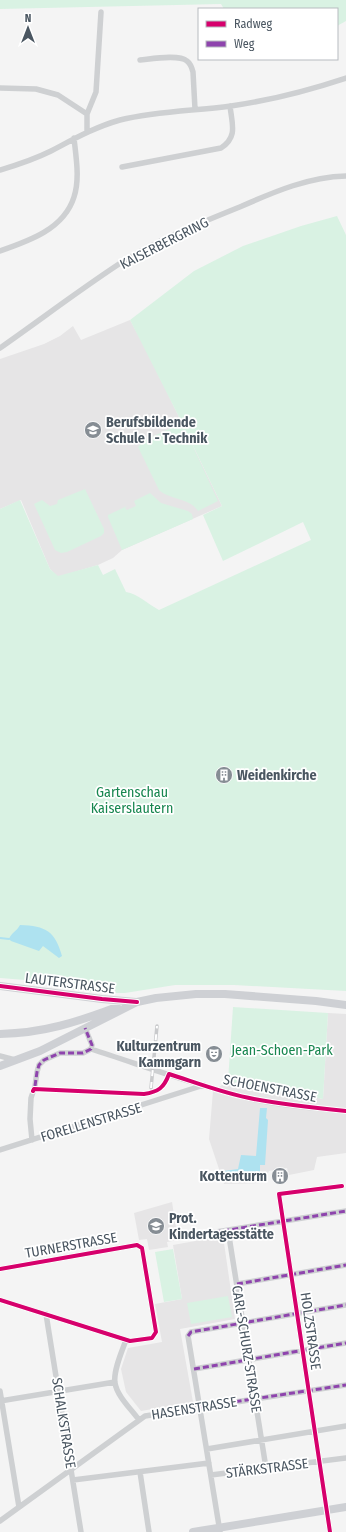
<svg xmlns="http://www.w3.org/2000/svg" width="346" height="1532" font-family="'Fira Sans Condensed',sans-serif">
<rect width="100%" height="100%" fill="#f4f4f4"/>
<!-- education -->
<path fill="#e6e5e6" d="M 130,320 L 148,353 L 222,506 L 122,550 L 113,558 L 98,565 L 58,577 L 50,569 L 21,500 L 0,509 L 0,359 L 44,344 L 60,336 L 73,326 L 81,340 Z
M 328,1013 L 346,1014 L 346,1153 L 317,1157 L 314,1170 L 289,1175 L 287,1168 L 269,1171 L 264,1183 L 224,1184 L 209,1139 L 213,1091 L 228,1081 L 323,1099 Z
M 172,1202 L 178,1240 L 167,1242 L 168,1247 L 149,1250 L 147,1239 L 139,1240 L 134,1213 Z
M 223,1236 L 235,1319 L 180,1329 L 193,1402 L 141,1411 L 126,1392 L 121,1369 L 128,1348 L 162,1342 L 155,1304 L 182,1299 L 173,1245 Z"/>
<!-- green -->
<path fill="#d9f2e3" d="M 0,0 L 346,0 L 346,21 L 337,26 L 337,9 L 224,9 L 221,4 L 0,9 Z
M 337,216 L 346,235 L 346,991 L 234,985 L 175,985 L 125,993 L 105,993 L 62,988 L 38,981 L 0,978 L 0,509 L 20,500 L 50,569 L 58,576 L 98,565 L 103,575 L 115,569 L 126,592 C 138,594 148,604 159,610 L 311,540 L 303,522 L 223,561 L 203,515 L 222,506 L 183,425 L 218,501 L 198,511 C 190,498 170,500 159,490 L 138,447 L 143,441 L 182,423 L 130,320 L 194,271 L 243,246 L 301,226 Z
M 85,489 L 104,529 L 104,533 L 101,536 L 67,552 L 61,553 L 55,550 L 34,504 L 42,500 L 50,506 L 57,504 L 58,500 Z
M 150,493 L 161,503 L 188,511 L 192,514 L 193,519 L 122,550 L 108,517 L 108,515 L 127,506 L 125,508 L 127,510 L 136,506 L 134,501 Z
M 233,1007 L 328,1013 L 323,1099 L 228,1081 Z
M 173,1249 L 182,1299 L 164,1302 L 155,1252 Z
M 228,1296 L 232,1317 L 191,1324 L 187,1303 Z"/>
<!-- water -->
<path fill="#aee2f0" d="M 20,925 C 46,926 55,931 62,956 L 59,958 L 43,946 L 39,951 L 11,941 L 9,939 C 11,933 17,931 20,925 Z
M 260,1108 L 267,1108 L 266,1118 L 268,1120 L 265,1165 L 260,1165 L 260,1175 L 262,1177 L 262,1179 L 256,1180 L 226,1180 L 222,1173 L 224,1171 L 238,1169 L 241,1155 L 256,1156 Z"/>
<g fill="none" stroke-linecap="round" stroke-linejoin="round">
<!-- stream -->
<path stroke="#aee2f0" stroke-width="2" d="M 0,938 L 9,939"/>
<!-- minor -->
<path stroke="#ced0d2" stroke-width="5.5" d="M 140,60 C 151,59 179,54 187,61 C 191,64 192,68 193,72 L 195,109
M 0,88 L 36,89 L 58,95 L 87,114
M 87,132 L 87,114 L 96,92 L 101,12
M 122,167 L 221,148 C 238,137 232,124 230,106
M 0,170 C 17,165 35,159 51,151 C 74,139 95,127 120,120 C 158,111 194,111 231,106 C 272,100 307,91 346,78
M 0,251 C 29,241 64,229 74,197 C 80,179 76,157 74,138
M 0,348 C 40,320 78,291 119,264 C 157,240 200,223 242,206 C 276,191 309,177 346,176
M 85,1028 L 92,1045 L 91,1049
M 91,1049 C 144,1066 198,1086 252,1099 C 283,1106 315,1108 346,1111
M 0,1056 L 15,1060
M 32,1140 L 30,1119 L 31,1098 L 35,1086 L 37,1072 L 39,1065 L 44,1060 L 60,1053 L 83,1053 L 91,1049
M 0,1150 L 204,1085
M 228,1230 L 266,1468
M 179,1238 L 346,1211
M 0,1269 L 137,1245 L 142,1248 L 156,1332 L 152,1338 L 130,1341 L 0,1300
M 237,1284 L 346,1265
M 46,1314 L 81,1532
M 126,1340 C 122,1351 113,1371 115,1383 C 117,1396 131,1409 139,1420
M 194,1369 L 346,1343
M 0,1391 L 19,1507
M 0,1401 L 115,1382
M 207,1449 L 346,1426
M 140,1472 L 149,1532
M 211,1475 L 346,1458
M 73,1480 L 209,1463
M 0,1521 L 145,1416 L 346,1385
M 220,1532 L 188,1336 L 191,1332 L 346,1305
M 330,1532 L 279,1194 L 342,1186"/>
<!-- secondary -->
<path stroke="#ced0d4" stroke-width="8" d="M 0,986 L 102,999 L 136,1002
M 0,1034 C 44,1033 77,1022 117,1007
M 0,1066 L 40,1051 L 137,1002 L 156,998 L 196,994 L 225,994 L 316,1001 L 346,1005
M 193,1532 L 346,1507"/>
<!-- rail casing -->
<g stroke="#c9cacc" stroke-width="3.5">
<path id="rail" d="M 151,1088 L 157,1026"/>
</g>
<!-- rail -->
<use href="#rail" stroke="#fff" stroke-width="2" stroke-dasharray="6" stroke-linecap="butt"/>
<!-- quiet -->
<path stroke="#8e44ad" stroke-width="3" stroke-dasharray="6 3" stroke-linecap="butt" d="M 35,1086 L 37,1072 L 39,1065 L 44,1060 L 60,1053 L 83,1053 L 91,1049 L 92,1045 L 85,1028
M 179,1238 L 346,1211
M 237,1284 L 346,1265
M 188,1336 L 191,1332 L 346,1305
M 194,1369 L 346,1343
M 200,1407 L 346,1385"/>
<!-- cycleway casing -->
<g stroke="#fff" stroke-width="6">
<path id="cycleway" d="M 0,986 L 102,999 L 137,1002
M 33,1091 L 34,1089 L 144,1094 C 158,1092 164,1088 169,1074 C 197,1083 225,1094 254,1099 C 285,1105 315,1108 346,1111
M 0,1269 L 137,1245 L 142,1248 L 156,1332 L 152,1338 L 130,1341 L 0,1300
M 330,1532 L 279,1194 L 342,1186"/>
</g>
<!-- cycleway -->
<use href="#cycleway" stroke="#d6006c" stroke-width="4"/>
</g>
<!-- icons -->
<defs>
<g id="school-disc" transform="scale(0.9)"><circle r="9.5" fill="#868d94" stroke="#fff"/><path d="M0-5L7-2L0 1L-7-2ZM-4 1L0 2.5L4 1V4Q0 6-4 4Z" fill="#fff"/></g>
<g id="building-disc" transform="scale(0.9)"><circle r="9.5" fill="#868d94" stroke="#fff"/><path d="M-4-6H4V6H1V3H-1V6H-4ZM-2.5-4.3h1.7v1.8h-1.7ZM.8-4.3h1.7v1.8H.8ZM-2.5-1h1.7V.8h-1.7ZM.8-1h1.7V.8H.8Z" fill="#fff"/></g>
<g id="theatre-disc" transform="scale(0.9)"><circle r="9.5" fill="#868d94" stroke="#fff"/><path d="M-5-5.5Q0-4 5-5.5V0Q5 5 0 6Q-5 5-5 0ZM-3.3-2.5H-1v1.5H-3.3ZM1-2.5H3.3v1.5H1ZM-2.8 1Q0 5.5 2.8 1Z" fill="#fff"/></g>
</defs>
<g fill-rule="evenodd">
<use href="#school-disc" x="93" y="430"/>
<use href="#building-disc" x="224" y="775"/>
<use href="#theatre-disc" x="214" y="1054"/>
<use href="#building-disc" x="280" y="1176"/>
<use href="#school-disc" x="156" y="1226"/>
</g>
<g text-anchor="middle" stroke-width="3.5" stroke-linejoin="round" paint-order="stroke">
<!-- street labels -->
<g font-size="14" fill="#4a5661" stroke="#fff">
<text transform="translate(164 243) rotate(-27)" y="5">KAISERBERGRING</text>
<text transform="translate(70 983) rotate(7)" y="5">LAUTERSTRASSE</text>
<text transform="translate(270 1088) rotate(11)" y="5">SCHOENSTRASSE</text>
<text transform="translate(91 1122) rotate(-17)" y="5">FORELLENSTRASSE</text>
<text transform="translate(71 1245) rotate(-10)" y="5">TURNERSTRASSE</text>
<text transform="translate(311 1331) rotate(82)" y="5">HOLZSTRASSE</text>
<text transform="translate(247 1349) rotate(81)" y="5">CARL-SCHURZ-STRASSE</text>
<text transform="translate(194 1408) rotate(-9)" y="5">HASENSTRASSE</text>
<text transform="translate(64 1423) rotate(81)" y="5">SCHALKSTRASSE</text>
<text transform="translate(267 1468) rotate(-7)" y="5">STÄRKSTRASSE</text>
</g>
<!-- poi labels -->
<g font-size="14" font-weight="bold" fill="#4a5661" stroke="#fff" text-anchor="start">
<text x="106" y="427">Berufsbildende<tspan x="106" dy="16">Schule I - Technik</tspan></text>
<text x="237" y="780">Weidenkirche</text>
<text x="201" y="1051" text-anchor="end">Kulturzentrum<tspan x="201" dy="16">Kammgarn</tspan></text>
<text x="267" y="1181" text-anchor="end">Kottenturm</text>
<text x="169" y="1223">Prot.<tspan x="169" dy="16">Kindertagesstätte</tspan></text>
</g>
<!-- park labels -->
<g font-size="14" fill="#17864f" stroke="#fff">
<text x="132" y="797">Gartenschau<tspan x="132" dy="16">Kaiserslautern</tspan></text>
<text x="282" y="1055">Jean-Schoen-Park</text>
</g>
</g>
<!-- legend -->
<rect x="198" y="8" width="140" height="52" fill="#ffffff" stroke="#b7bbc0"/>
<rect x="206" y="21" width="20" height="6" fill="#d6006c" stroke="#b7bbc0"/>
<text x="234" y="28" font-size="12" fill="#4a5661">Radweg</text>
<rect x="206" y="41" width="20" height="6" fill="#8e44ad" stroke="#b7bbc0"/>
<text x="234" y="48" font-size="12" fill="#4a5661">Weg</text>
<!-- north arrow -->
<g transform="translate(28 28)" stroke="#ffffff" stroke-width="3" paint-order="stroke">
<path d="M0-3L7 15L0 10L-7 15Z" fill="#4a5661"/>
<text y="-6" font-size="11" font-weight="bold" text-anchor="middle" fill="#4a5661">N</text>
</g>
</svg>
